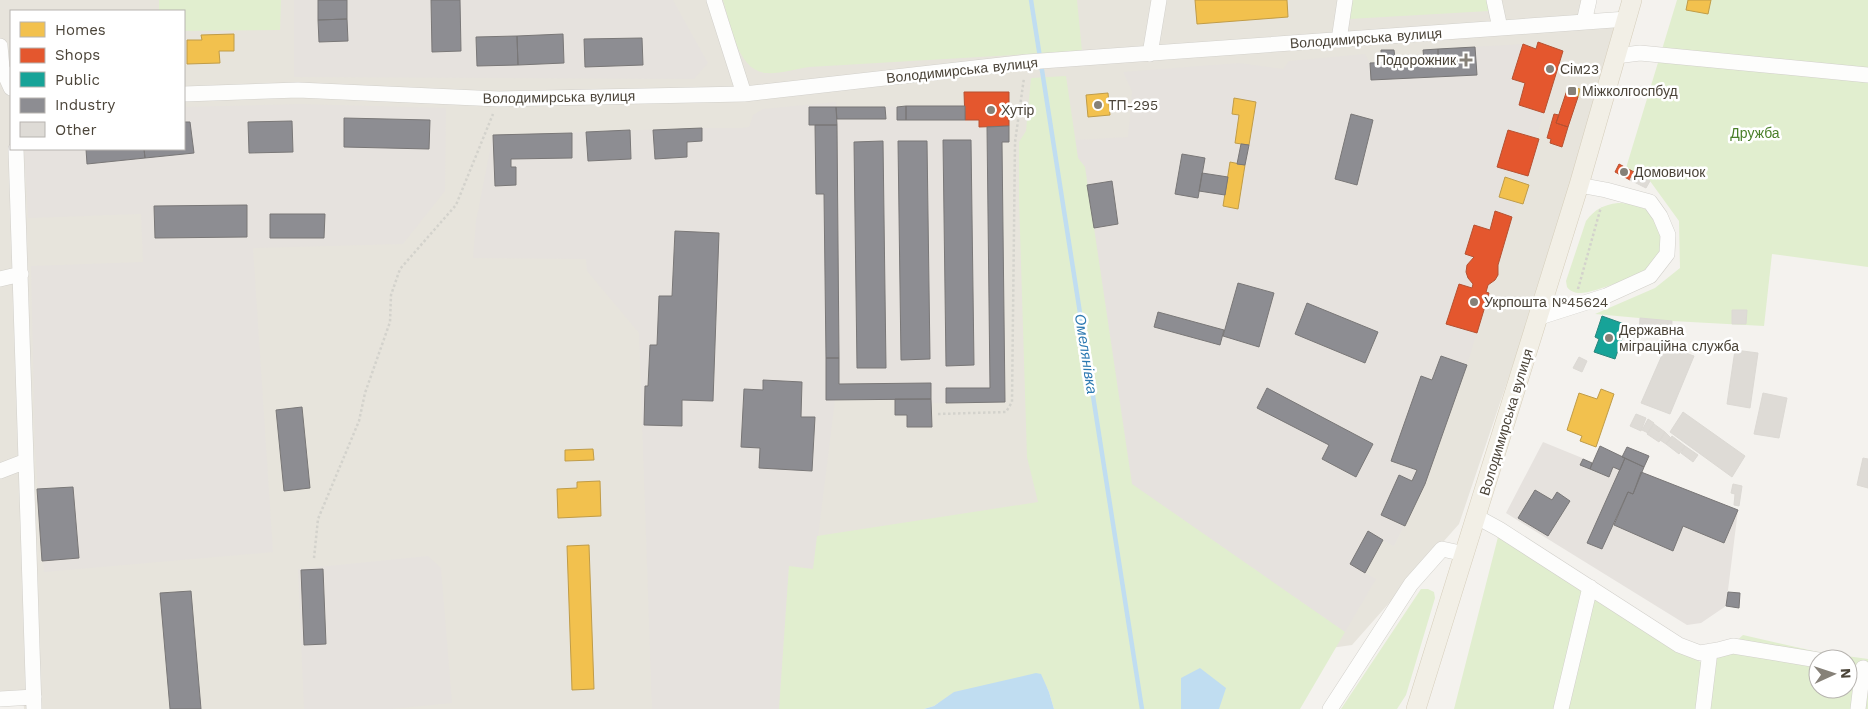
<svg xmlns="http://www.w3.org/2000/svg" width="1868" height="709" font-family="'Work Sans',sans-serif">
<rect width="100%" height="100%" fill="#f4f2ee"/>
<!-- residential -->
<path fill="#e7e4dc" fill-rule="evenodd" d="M 0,0 L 1596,0 L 1593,12 L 1622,23 L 1545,270 L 1459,524 L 1352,645 L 892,709 L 24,709 L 23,691 L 0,692 ZM 11,11 L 184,11 L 184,149 L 11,149 Z"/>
<!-- industrial -->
<path fill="#e6e2de" d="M 294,0 L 673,0 L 708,63 L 694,79 L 294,77 Z
M 1538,42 L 1563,51 L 1536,138 L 1539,139 L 1528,176 L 1525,176 L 1523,182 L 1529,185 L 1523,204 L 1517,202 L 1498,264 L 1498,275 L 1495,280 L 1488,285 L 1486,292 L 1489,293 L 1467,365 L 1425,484 L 1394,546 L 1383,540 L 1365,573 L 1376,579 L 1345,632 L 1132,484 L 1085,167 L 1078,158 L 1075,140 L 1128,137 L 1132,91 L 1123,72 L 1239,63 L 1283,69 L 1289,61 L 1365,54 L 1370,63 L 1438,60 L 1438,49 L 1523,44 L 1536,49 Z
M 836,102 L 837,107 L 965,106 L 979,120 L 979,127 L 1009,126 L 1009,142 L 1002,143 L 1005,402 L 932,403 L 932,427 L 907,427 L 907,415 L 895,415 L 895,399 L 835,400 L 814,569 L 789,567 L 779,709 L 652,709 L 639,333 L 587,271 L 586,259 L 473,258 L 476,221 L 493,135 L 702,128 L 741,128 L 749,127 L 753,115 L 763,109 Z
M 300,104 L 446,108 L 445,191 L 403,244 L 253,248 L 273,552 L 44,572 L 35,450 L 31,266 L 143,262 L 141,214 L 28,218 L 24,149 L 184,149 L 184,107 Z
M 1543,442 L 1592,462 L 1600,446 L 1642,472 L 1738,510 L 1726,606 L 1701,623 L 1687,625 L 1506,513 Z
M 428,556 L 441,568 L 452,703 L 391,709 L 304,709 L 298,569 Z"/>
<!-- green -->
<path fill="#e1eecf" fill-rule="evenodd" d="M 159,0 L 281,0 L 280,30 L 184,31 L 184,11 L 159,11 Z
M 723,0 L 1077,0 L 1082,51 L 809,67 C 796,69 779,74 766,73 C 737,71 730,22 723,0 Z
M 1352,0 L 1487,0 L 1489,11 L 1349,19 Z
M 1677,0 L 1868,0 L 1868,267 L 1772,254 L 1764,326 L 1672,321 L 1595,314 L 1655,288 L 1680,268 L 1679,221 L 1650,181 L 1626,168 Z
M 1066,76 L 1078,158 L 1085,167 L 1132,484 L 1345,632 L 1300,709 L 1054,709 L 1049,692 L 1041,675 L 954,692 L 934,706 L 924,709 L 779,709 L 789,566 L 813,569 L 817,536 L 1038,502 L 1027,457 L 1019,199 L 1019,142 L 1026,131 L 1031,78 Z
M 1618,203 C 1632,203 1649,207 1657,220 C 1661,228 1662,240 1664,248 C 1660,253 1657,260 1653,265 C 1645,273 1592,294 1580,293 C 1575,293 1570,291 1567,287 L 1566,281 L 1586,221 C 1595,209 1603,205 1618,203 Z
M 1498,537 L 1676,648 L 1704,664 L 1721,655 L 1743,635 L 1818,652 L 1868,659 L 1868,709 L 1454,709 ZM 1818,659 L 1848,659 L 1848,689 L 1818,689 Z
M 1421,589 L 1428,589 L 1434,592 L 1435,598 L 1406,695 L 1397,709 L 1341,709 Z"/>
<!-- water -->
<path fill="#c0ddf1" d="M 1200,668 L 1226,688 L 1219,709 L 1181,709 L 1181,678 Z
M 1036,673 L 1041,674 L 1049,692 L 1054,709 L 924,709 L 934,706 L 954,692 Z"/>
<!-- homes -->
<path fill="#f2c14e" stroke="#c09c48" d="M 1195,0 L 1287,0 L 1288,17 L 1197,24 Z
M 1688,0 L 1711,0 L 1708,14 L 1686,10 Z
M 234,34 L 234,51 L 219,51 L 220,63 L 187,64 L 187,40 L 202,40 L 201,35 Z
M 1568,86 L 1580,89 L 1578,97 L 1566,93 Z
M 1108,93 L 1110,115 L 1088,117 L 1086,95 Z
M 1234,98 L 1256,102 L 1249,145 L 1235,143 L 1239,115 L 1232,114 Z
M 1230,162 L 1245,165 L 1238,209 L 1223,206 Z
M 1505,177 L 1529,185 L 1523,204 L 1499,197 Z
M 1601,389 L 1614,394 L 1596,447 L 1580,441 L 1582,436 L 1567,430 L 1579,393 L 1597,399 Z
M 593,449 L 594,460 L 565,461 L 565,450 Z
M 600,481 L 601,516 L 558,518 L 557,489 L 577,488 L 577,482 Z
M 589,545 L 594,689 L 572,690 L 567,546 Z"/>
<!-- shops -->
<path fill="#e4572e" stroke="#b65131" d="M 1538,42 L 1563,51 L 1544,113 L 1519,105 L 1525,83 L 1512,79 L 1523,44 L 1536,49 Z
M 964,92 L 1009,92 L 1009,126 L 979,127 L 979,120 L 965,120 Z
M 1566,93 L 1578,97 L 1568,127 L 1556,123 Z
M 1554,114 L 1559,115 L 1556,123 L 1568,127 L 1562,147 L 1550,143 L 1551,139 L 1547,138 Z
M 1508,130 L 1539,139 L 1528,176 L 1497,167 Z
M 1619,164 L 1634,172 L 1630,180 L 1615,172 Z
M 1495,211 L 1512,217 L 1498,265 L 1498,275 L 1495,280 L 1488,285 L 1486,292 L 1489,293 L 1477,333 L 1446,324 L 1459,284 L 1472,288 L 1473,284 L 1468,278 L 1466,272 L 1467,265 L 1474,257 L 1465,254 L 1474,225 L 1490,230 Z"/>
<!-- public -->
<path fill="#17a398" stroke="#27867c" d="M 1602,316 L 1627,325 L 1615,359 L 1594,352 L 1599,339 L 1595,337 Z"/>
<!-- industry -->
<path fill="#8d8d92" stroke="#797777" d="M 318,0 L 347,0 L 347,19 L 318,20 Z
M 431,0 L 460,0 L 461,51 L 432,52 Z
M 347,19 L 348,41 L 319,42 L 318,20 Z
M 563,34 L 564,63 L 518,65 L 517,36 Z
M 517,36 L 518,65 L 477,66 L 476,37 Z
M 642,38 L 643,65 L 585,67 L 584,39 Z
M 1475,47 L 1477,75 L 1371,80 L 1370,63 L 1438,60 L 1438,49 Z
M 1438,49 L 1438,59 L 1424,60 L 1423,50 Z
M 1381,50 L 1394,50 L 1395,58 L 1381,59 Z
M 906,106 L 906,120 L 897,120 L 897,107 Z
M 906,106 L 965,106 L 965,120 L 906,120 Z
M 809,107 L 836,107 L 837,125 L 809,125 Z
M 836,107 L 885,107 L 886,119 L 837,119 Z
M 1351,114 L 1373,120 L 1357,185 L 1335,179 Z
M 344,118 L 430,120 L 429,149 L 344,147 Z
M 292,121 L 293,152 L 249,153 L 248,122 Z
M 184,122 L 190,122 L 194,153 L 145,158 L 144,149 L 184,149 Z
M 815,125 L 837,125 L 839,358 L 826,358 L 824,194 L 816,194 Z
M 1009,126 L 1009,142 L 1002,142 L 1005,402 L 946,403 L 946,388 L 990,388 L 987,127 Z
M 702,128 L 702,141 L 687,142 L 687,157 L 655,159 L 653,130 Z
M 630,130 L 631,159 L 588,161 L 586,132 Z
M 572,133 L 572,158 L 511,159 L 511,167 L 516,167 L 516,185 L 495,186 L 493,135 Z
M 943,140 L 971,140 L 974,365 L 946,366 Z
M 883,141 L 886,368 L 857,368 L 854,142 Z
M 898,141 L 927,141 L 930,359 L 901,360 Z
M 1241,144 L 1249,145 L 1245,165 L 1237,164 Z
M 86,149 L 144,149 L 145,158 L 87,164 Z
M 1182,154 L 1205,158 L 1198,198 L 1175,194 Z
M 1202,173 L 1228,177 L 1225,195 L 1199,191 Z
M 1112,181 L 1118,224 L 1094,228 L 1087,185 Z
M 247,205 L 247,237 L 155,238 L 154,206 Z
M 270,214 L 325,214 L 324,238 L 270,238 Z
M 675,231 L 719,233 L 713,401 L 682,400 L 682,426 L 644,425 L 645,386 L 648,386 L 650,345 L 657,345 L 659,296 L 672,296 Z
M 1238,283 L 1274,293 L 1259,347 L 1223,336 Z
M 1307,303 L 1378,332 L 1365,363 L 1295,334 Z
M 1158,312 L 1224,330 L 1220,345 L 1154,327 Z
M 1441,356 L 1467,365 L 1425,484 L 1405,526 L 1381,515 L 1399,475 L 1412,481 L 1417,470 L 1391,461 L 1421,376 L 1432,380 Z
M 826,358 L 839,358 L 839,384 L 931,383 L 931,399 L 826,400 Z
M 763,380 L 802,382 L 801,417 L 815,417 L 812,471 L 759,468 L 760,448 L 741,447 L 744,389 L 763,390 Z
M 1267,388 L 1373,444 L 1356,477 L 1322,459 L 1329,445 L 1257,408 Z
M 895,399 L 931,399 L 932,427 L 907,427 L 907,415 L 895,415 Z
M 302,407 L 310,488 L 284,491 L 276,410 Z
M 1600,446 L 1625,458 L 1620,470 L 1613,467 L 1609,477 L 1590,469 Z
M 1627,447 L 1649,456 L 1644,467 L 1622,457 Z
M 1625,458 L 1644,467 L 1633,494 L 1628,492 L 1602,549 L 1587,543 Z
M 1583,459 L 1592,463 L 1590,469 L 1580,465 Z
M 1641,472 L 1738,510 L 1724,543 L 1683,526 L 1673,551 L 1614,525 L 1628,492 L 1633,494 Z
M 73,487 L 79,558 L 42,561 L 37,489 Z
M 1535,490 L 1552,500 L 1557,492 L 1570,501 L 1548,536 L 1518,518 Z
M 1368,531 L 1383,540 L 1365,573 L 1350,564 Z
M 323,569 L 326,644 L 304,645 L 301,570 Z
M 191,591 L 201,709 L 170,709 L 160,593 Z
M 1728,592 L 1740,593 L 1739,608 L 1726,606 Z"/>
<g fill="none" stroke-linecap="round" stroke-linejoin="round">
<!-- stream -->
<path stroke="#c0ddf1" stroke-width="4.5" d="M 1031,0 L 1142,709"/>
</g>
<!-- building -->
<path fill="#dedbd6" stroke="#dcd9d4" d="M 1634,172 L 1650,181 L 1646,188 L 1630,180 Z
M 1732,310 L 1747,310 L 1746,324 L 1732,324 Z
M 1640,318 L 1672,321 L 1671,334 L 1639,331 Z
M 1666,346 L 1694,356 L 1670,414 L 1641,403 Z
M 1735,350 L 1758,353 L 1750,408 L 1727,404 Z
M 1579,357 L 1587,361 L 1582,372 L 1573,368 Z
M 1763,393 L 1787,398 L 1779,438 L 1754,434 Z
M 1683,412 L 1745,456 L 1732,477 L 1670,432 Z
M 1636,414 L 1646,418 L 1641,431 L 1630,426 Z
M 1648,419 L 1654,423 L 1648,433 L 1642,430 Z
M 1654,424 L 1665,432 L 1659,442 L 1647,434 Z
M 1665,432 L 1671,438 L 1666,444 L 1660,440 Z
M 1672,436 L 1685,446 L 1679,454 L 1666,444 Z
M 1685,446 L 1698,455 L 1693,462 L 1681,453 Z
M 1863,458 L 1868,459 L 1868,488 L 1857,485 Z
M 1733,484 L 1742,486 L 1739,506 L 1734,505 L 1735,494 L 1731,493 Z"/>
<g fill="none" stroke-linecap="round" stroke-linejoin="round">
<!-- minor casing -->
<g stroke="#d2d0cb" stroke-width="16">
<path id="minor" d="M 714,0 L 744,94
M 1494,0 L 1500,28
M 1584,22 L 1589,0
M 1339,40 L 1345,0
M 0,46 L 2,68 L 11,88
M 1150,54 L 1159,0
M 1616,56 L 1640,53 L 1868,75
M 184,94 L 298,90 L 499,99 L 744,94 L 1027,62 L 1627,19
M 16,149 L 34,709
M 0,279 L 21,274
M 1537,318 L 1606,296 L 1650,276 L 1667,254 L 1668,235 L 1660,216 L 1650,202 L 1606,190 L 1579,185
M 0,471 L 26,461
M 1477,517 L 1499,529 L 1679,645 L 1700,653 L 1718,650 L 1733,646 L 1818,660
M 0,699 L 34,697
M 1330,709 L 1411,584 L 1442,549 L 1465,554
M 1561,709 L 1590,587
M 1703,709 L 1710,651
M 1858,709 L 1863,668"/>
</g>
<!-- major casing -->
<g stroke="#d6cebb" stroke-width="20">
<path id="major" d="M 1416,709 L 1579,185 L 1632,0"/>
</g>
<!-- path -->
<path stroke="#d3d2cc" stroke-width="2.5" stroke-dasharray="2.5 2.5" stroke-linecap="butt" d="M 1578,289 L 1601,207
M 938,414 L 1006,412 L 1012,402 L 1015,142 L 1024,78
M 314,558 L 318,519 L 359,421 L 365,393 L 390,322 L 391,295 L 400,269 L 456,205 L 493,114"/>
<!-- minor -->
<use href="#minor" stroke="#fdfdfc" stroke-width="15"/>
<!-- major -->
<use href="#major" stroke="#f2efe6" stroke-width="19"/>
</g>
<!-- markers -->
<g fill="#868178" stroke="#fff" stroke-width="2">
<path d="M1463.5 52.5h5v5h5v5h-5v5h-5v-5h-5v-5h5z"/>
<circle cx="1550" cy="69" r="5"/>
<rect x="1567" y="86" width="10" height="10" rx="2.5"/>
<circle cx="1098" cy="105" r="5"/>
<circle cx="991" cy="110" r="5"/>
<circle cx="1624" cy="172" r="5"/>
<circle cx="1474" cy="302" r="5"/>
<circle cx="1609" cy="338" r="5"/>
</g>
<g text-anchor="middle" stroke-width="5" stroke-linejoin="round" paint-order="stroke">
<!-- street labels -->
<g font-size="14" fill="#4b4439" stroke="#fff">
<text transform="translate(1366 38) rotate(-4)" y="5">Володимирська вулиця</text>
<text transform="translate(962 70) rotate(-6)" y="5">Володимирська вулиця</text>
<text transform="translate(559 97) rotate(-1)" y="5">Володимирська вулиця</text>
<text transform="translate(1506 422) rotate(-73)" y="5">Володимирська вулиця</text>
</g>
<!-- poi labels -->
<g font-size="14" fill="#4b4439" stroke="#fff" text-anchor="start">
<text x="1456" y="65" text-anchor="end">Подорожник</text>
<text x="1560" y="74">Сім23</text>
<text x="1582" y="96">Міжколгоспбуд</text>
<text x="1108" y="110">ТП-295</text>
<text x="1001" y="115">Хутір</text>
<text x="1634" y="177">Домовичок</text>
<text x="1484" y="307">Укрпошта №45624</text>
<text x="1619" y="335">Державна<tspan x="1619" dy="16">міграційна служба</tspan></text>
</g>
<!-- park labels -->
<g font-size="14" fill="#4a7f2a" stroke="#fff">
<text x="1755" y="138">Дружба</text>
</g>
<!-- water labels -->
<g font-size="15" font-style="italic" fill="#2e7ab2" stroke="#fff">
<text transform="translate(1086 354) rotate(81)" y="5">Омелянівка</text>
</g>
</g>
<!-- legend -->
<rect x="10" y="10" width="175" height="140" fill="#ffffff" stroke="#b7b4b0"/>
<rect x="20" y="22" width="25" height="15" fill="#f2c14e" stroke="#b7b4b0"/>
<text x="55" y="35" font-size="15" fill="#4b4439">Homes</text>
<rect x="20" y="48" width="25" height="15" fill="#e4572e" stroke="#b7b4b0"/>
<text x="55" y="60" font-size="15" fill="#4b4439">Shops</text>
<rect x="20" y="72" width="25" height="15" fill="#17a398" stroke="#b7b4b0"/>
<text x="55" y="85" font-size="15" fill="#4b4439">Public</text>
<rect x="20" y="98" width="25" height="15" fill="#8d8d92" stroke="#b7b4b0"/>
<text x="55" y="110" font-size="15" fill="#4b4439">Industry</text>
<rect x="20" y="122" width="25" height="15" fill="#dedbd6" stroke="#b7b4b0"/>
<text x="55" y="135" font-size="15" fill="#4b4439">Other</text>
<!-- north arrow -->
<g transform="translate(1833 674) rotate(87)"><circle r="24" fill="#ffffff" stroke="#b7b4b0"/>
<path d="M0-4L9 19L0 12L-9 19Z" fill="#868178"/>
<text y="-8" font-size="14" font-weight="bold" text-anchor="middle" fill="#4b4439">N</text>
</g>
</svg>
